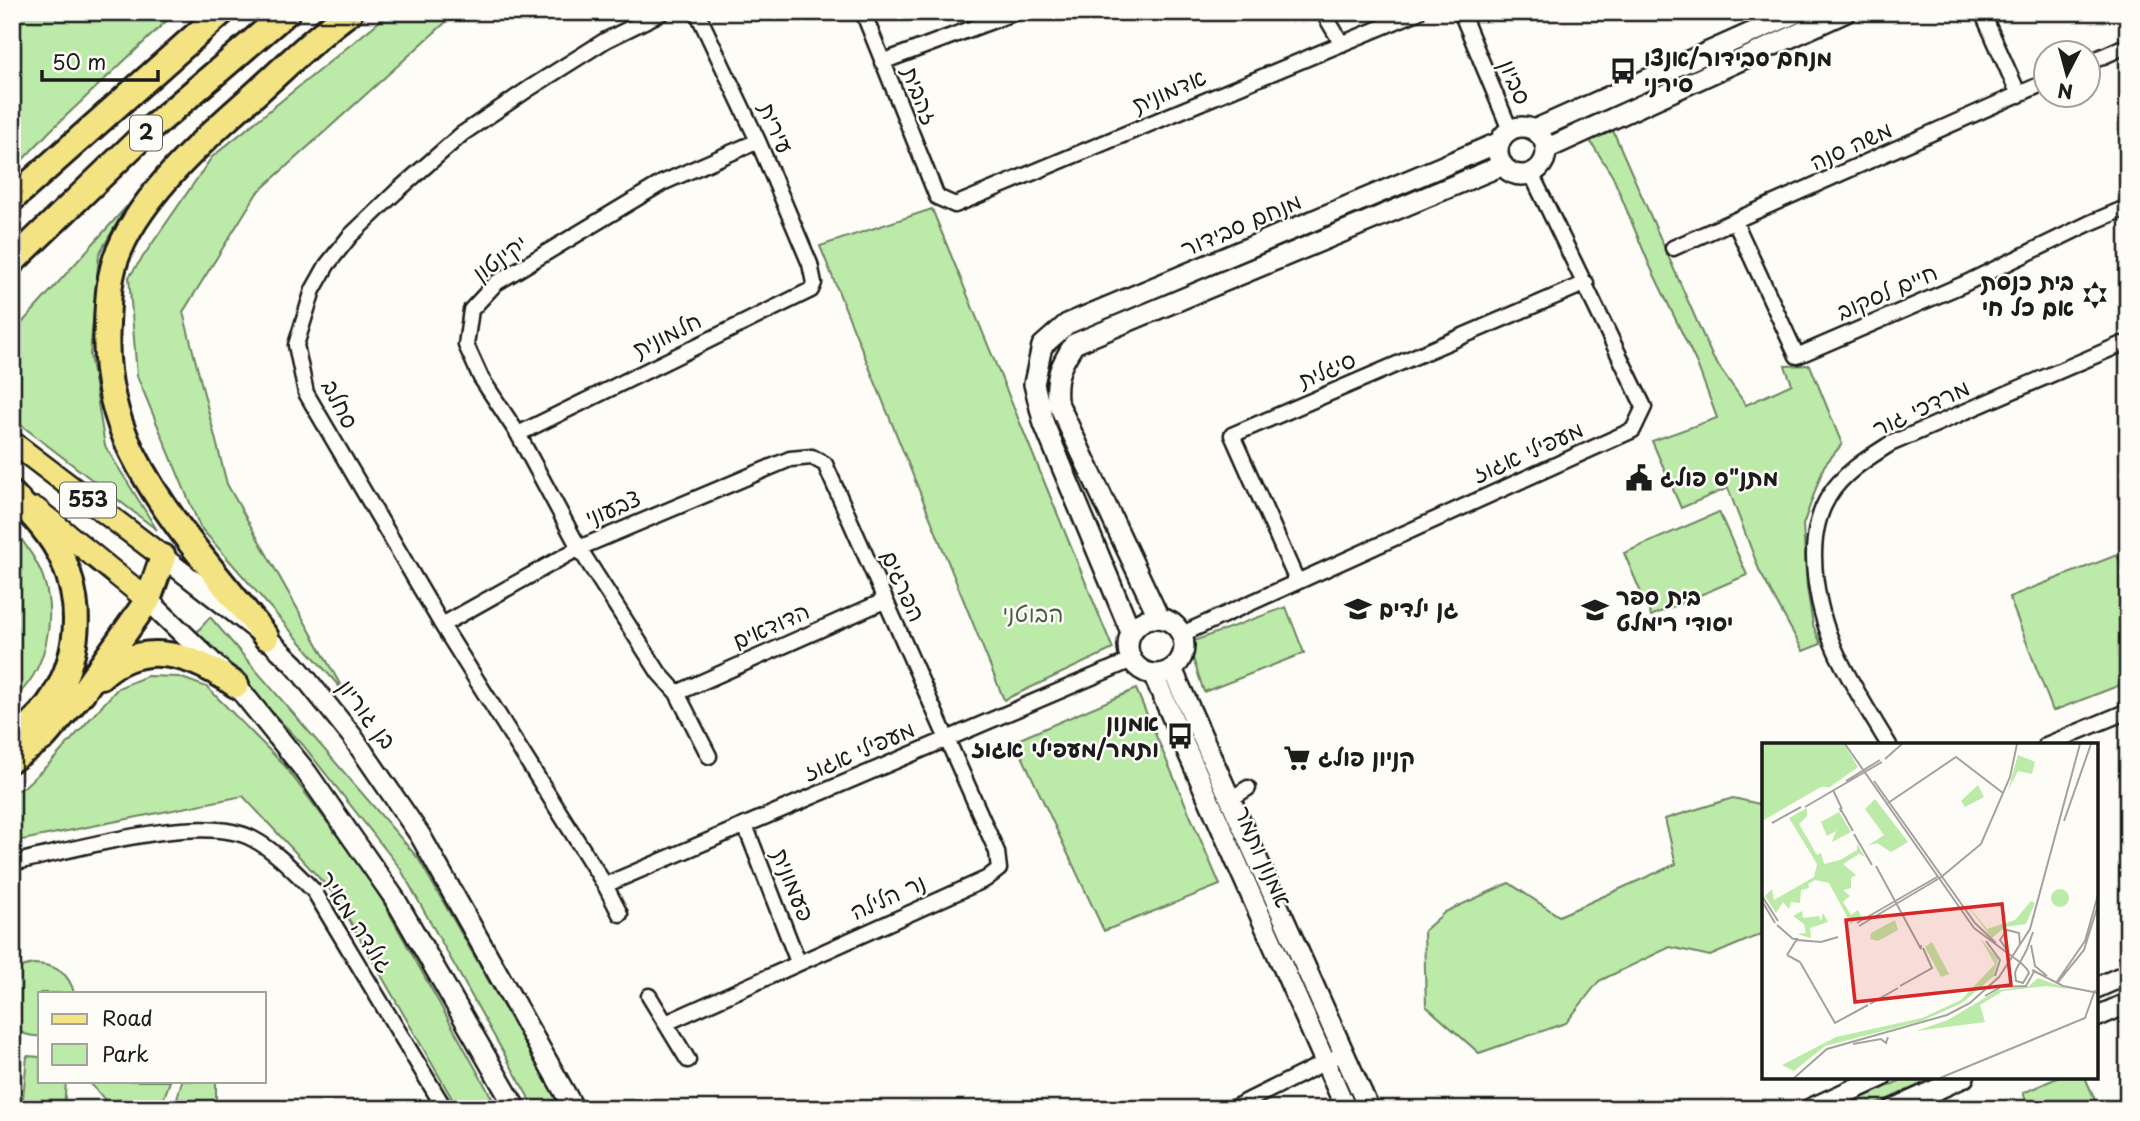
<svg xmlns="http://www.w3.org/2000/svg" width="2140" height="1121" font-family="'Playpen Sans','Playpen Sans Hebrew',sans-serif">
<rect width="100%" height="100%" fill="#fdfcf7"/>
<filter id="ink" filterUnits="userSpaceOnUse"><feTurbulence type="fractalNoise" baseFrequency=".0143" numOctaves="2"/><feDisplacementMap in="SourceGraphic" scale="14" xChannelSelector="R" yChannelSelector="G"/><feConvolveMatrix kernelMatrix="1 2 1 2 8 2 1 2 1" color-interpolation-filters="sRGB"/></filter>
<g filter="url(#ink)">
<!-- green -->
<path fill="#bceaa8" stroke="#6c8362" stroke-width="2" d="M 12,12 L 176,12 L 50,131 L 12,171 Z
M 391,12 L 457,12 L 257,193 L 183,312 L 227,484 L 345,693 L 200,527 L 137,376 L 129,277 L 212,157 Z
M 1611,126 L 1713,358 L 1746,405 L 1792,384 L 1785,366 L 1810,365 L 1842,444 L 1824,466 L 1803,525 L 1807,588 L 1813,625 L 1821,644 L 1803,651 L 1760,572 L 1728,488 L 1681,508 L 1652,441 L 1717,418 L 1697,364 L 1649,264 L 1613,177 L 1584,131 Z
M 127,206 L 99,254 L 90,355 L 105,446 L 157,530 L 12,418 L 12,334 Z
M 932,209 L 1113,649 L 1004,700 L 820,246 Z
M 1719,512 L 1747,575 L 1651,616 L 1624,553 Z
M 12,526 C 23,542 36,558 43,577 C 57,618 47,672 12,700 Z
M 2117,555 L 2128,583 L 2128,682 L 2053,711 L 2009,597 Z
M 1286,607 L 1304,653 L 1204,692 L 1188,643 Z
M 210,617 L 418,858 L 562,1109 L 535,1109 L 400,868 L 303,745 L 197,632 Z
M 147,676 L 179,677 L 207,687 L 284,765 L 372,882 L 498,1109 L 458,1109 L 335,895 L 243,796 L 12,842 L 12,792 L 23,788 L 53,760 L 118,688 Z
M 1136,689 L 1220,885 L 1104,931 L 1015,741 Z
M 1733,798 L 1764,805 L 1764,933 L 1710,956 L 1670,947 L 1599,981 L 1566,1023 L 1479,1053 L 1426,1006 L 1424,931 L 1445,912 L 1509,883 L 1559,916 L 1676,864 L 1665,819 Z
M 33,964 C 53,964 69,972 74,993 L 40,993 L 40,1036 C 29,1037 20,1033 12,1026 L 12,974 L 21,967 Z
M 27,1056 L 40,1057 L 40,1081 L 66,1081 L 64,1109 L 22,1109 Z
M 1908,1077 L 1937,1077 L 1866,1109 L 1837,1109 Z
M 2059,1077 L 2085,1077 L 2099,1109 L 2030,1109 L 2023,1093 Z
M 92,1081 L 170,1081 L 160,1109 L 113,1109 L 91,1084 Z
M 182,1081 L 216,1081 L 216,1109 L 174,1109 Z"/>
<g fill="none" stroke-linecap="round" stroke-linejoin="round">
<!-- street casing -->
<g stroke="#1c1c1c" stroke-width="19">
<path id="street" d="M 863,12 L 937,197 L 955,205 L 1418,12
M 1323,12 L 1342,44
M 1461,12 L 1510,130
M 1982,12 L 2019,95
M 882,62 L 1016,12
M 2088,63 L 2128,45
M 1735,222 L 1797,356 L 1964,284 L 2090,223 L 2128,207
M 1673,248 L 2046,82
M 518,434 L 811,290 L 814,283 L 810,264 L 758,141 L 697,12
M 1297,581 L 1232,435 L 1586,283
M 442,625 L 579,548 L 790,459 L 812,457 L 825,464 L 997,852 L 999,869 L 986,879 L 666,1023
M 1182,634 L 1633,430 L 1644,407 L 1531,173
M 677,693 L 884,601
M 1889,745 C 1873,719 1857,693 1843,666 C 1818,619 1800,543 1829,496 C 1843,473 1868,458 1890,444 L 2122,344 L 2128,344
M 2046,745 L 2128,711
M 709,756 L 677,693 L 659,673 L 579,548 L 518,434 L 481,378 L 466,345 L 471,310 L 496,283 L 662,183 L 758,141
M 1232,798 L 1248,788
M 745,825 L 798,962
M 12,863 C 70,851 202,811 253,839 C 276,851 296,873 314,891 L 445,1109
M 605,885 L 1132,660
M 620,914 L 605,885 L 442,625 L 306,393 L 296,345 L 313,290 L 327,265 L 350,236 L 396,192 L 462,134 L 530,88 L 606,40 L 663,12
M 649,996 L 688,1060
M 1231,1109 L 1344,1053"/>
</g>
<!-- secondary casing -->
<g stroke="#1c1c1c" stroke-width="24">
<path id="secondary" d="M1498 151a24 24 0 1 1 48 0a24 24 0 1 1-48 0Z
M 1534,130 L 1798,12
M 1546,149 L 1846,12
M 163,557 L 266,637 L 295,665 L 352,736 L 420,835 L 574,1109
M 148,600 L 236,685 L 307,773 L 395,899 L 516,1109
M1128 646a28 28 0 1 1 56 0a28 28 0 1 1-56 0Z
M 1159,618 L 1057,401 C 1055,375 1061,365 1074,344 L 1503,165
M 1131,632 L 1044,424 L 1034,384 L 1042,346 L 1067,324 L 1500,142
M 1172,669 L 1369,1109
M 1153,674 L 1346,1109
M 2096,988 L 2128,974
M 2096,1017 L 2128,1003
M 1810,1109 L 1881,1077
M 1894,1109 L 1964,1077"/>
</g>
<!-- primary casing -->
<g stroke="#1c1c1c" stroke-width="26">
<path id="primary" d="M 12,442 L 163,557
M 36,509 L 148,600"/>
</g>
<!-- highway casing -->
<g stroke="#1c1c1c" stroke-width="30">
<path id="highway" d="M 12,199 L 222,12
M 12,262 L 148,131 L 287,12
M 12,494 C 32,514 53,536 64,562 C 91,627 71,700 12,739
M 266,637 C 219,577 166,520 132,452 C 112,411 104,369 107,324 C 108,299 109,273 119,251 C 143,193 207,136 254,95 C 285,67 315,37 350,12
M 101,676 C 143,637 195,656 236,685
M 12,759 L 44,737 L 82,693 L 148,600 L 163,557"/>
</g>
<!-- street -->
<use href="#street" stroke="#fdfcf7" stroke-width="14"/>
<!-- secondary -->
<use href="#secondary" stroke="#fdfcf7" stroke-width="19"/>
<!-- primary -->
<use href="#primary" stroke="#f4e382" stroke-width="21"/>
<!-- highway -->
<use href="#highway" stroke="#f4e382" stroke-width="24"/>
</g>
</g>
<!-- icons -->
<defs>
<g id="bus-bare" transform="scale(2.1)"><path d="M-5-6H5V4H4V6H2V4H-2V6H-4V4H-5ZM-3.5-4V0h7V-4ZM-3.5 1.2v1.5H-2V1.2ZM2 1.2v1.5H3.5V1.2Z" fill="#1c1c1c" stroke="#fdfcf7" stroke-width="2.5" paint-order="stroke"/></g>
<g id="synagogue-bare" transform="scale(2.1)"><path d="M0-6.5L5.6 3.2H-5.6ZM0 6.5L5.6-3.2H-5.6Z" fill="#1c1c1c" stroke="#fdfcf7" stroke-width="2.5" paint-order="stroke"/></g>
<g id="civic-bare" transform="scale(2.1)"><path d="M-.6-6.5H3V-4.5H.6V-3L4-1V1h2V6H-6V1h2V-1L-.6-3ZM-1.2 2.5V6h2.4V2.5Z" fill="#1c1c1c" stroke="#fdfcf7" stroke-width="2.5" paint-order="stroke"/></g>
<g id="school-bare" transform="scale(2.1)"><path d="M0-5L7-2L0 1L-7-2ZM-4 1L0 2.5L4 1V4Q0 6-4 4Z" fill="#1c1c1c" stroke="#fdfcf7" stroke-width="2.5" paint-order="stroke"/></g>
<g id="supermarket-bare" transform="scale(2.1)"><path d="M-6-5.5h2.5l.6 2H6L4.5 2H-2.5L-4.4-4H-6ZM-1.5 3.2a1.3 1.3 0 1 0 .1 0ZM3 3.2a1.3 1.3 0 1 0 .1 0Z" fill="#1c1c1c" stroke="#fdfcf7" stroke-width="2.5" paint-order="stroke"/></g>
</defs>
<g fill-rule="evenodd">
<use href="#bus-bare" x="1623" y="71"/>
<use href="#synagogue-bare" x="2095" y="295"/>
<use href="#civic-bare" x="1639" y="478"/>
<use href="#school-bare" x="1358" y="609"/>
<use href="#school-bare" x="1595" y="610"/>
<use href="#bus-bare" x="1180" y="736"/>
<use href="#supermarket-bare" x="1297" y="758"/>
</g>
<g text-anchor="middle" stroke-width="5" stroke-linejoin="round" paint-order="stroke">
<!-- shield labels -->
<g fill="#fdfcf7" stroke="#605f5e" stroke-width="2">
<rect x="130" y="115.5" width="32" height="35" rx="5"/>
<rect x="60" y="482.5" width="56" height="35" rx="5"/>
</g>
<g font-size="21" font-weight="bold" fill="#1c1c1c">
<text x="146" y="140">2</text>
<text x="88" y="507">553</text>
</g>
<!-- poi labels -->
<g font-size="23" font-weight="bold" fill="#1c1c1c" stroke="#fdfcf7" text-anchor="start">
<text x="1644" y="66">מנחם סבידור/אנצו<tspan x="1644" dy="26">סירני</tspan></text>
<text x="2074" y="290" text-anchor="end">בית כנסת<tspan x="2074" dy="26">אם כל חי</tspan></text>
<text x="1660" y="486">מתנ"ס פולג</text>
<text x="1616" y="605">בית ספר<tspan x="1616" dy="26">יסודי רימלט</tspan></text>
<text x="1379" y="617">גן ילדים</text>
<text x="1159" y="731" text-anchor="end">אמנון<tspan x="1159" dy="26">ותמר/מעפילי אגוז</tspan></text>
<text x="1318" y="766">קניון פולג</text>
</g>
<!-- street labels -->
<g font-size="23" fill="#1c1c1c" stroke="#fdfcf7">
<text transform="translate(1515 82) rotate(67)" y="8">סביון</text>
<text transform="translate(1169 91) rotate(-23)" y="8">אדמונית</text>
<text transform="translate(920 96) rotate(68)" y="8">זהבית</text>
<text transform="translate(776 128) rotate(66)" y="8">עירית</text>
<text transform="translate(1851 146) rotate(-24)" y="8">משה סנה</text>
<text transform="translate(1241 225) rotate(-23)" y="8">מנחם סבידור</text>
<text transform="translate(500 258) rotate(-36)" y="8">יקינטון</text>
<text transform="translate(1887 292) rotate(-23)" y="8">חיים לסקוב</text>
<text transform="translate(667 335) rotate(-26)" y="8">חלמונית</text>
<text transform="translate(1327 370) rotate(-23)" y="8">סיגלית</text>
<text transform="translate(340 404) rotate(63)" y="8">סחלב</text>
<text transform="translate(1921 408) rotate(-25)" y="8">מרדכי גור</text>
<text transform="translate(1528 452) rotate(-24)" y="8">מעפילי אגוז</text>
<text transform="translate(613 508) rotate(-23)" y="8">צבעוני</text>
<text transform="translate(903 586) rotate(66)" y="8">הפרגים</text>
<text transform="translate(771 626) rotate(-24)" y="8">הדודאים</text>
<text transform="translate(367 714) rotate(53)" y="8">בן גוריון</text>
<text transform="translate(859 751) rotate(-23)" y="8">מעפילי אגוז</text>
<text transform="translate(1263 857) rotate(66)" y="8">אמנון ותמר</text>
<text transform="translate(793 885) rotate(68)" y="8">פעמונית</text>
<text transform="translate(888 897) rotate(-24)" y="8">נר הלילה</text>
<text transform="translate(356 922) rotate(57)" y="8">גולדה מאיר</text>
</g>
<!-- park labels -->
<g font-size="23" fill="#4c5a46" stroke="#fdfcf7">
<text x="1033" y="622">הבוטני</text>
</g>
</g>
<!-- overview -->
<g transform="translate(1762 743)">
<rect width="336" height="336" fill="#fdfcf7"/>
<path d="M 0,1 L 82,1 L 96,24 L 68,44 L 59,44 L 0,78 ZM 256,12 L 273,19 L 270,31 L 256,28 L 246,47 ZM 216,42 L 222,54 L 203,64 L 199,58 ZM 113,56 L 146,99 L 129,109 L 115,100 L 105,103 L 122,92 L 103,66 ZM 45,65 L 45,73 L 37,81 L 55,112 L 59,110 L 62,121 L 78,117 L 95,107 L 95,101 L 103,114 L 97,111 L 81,121 L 94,132 L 89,135 L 89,145 L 81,147 L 88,153 L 81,159 L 89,172 L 96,167 L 99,173 L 89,181 L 67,140 L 53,137 L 46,141 L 47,145 L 39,147 L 38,160 L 29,159 L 27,166 L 21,159 L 14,170 L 3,153 L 10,146 L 12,157 L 52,134 L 55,121 L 27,75 ZM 77,69 L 89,89 L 70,99 L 74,88 L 65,93 L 59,79 ZM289 155a9 9 0 1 1 18 0a9 9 0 1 1-18 0ZM 196,151 L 225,186 L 253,177 L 269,158 L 273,160 L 264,181 L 243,184 L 230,195 ZM 40,168 L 41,175 L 57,173 L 59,178 L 61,170 L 66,179 L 48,185 L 49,195 L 35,191 L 44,190 L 42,181 L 31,173 ZM 133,177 L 136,187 L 116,198 L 108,196 L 109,190 ZM 218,195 L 236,216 L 232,233 L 200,260 L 160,278 L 63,303 L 32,328 L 20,322 L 74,294 L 160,275 L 199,257 L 233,221 ZM 170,199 L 187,231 L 179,234 L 163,204 ZM 276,235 L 306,246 L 284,243 L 241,248 L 218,262 L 223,279 L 154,288 L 186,277 L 236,247 L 267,243 Z" fill="#bceaa8"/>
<path fill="none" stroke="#a3a29f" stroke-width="2" d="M 83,1 L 212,185 L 259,220M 123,16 L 140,1M 84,38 L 118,17M 112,38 L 213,180 L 234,200M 71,47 L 80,66M 126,60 L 194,14 L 241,50M 43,64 L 120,19M 79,69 L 78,65 L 91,88M 302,78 L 329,1M 10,80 L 39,64M 92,91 L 110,122M 114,123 L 159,206 L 159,202M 178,135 L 219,101 L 248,34 L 255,1M 0,153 L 16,178M 0,158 L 13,180M 95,180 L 175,134M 15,182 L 31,196M 97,183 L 176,136M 35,197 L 59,199 L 76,194M 224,198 L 238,217 L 233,233M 269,202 L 273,223 L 285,233M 245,207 L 238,197 L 245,187 L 257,190 L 258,202M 25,212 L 38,219 L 73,280 L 106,262M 25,212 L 35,196 L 31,196M 257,218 L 265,226 L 267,230 L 261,240 L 254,238 L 253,230 L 254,227 L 256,223 L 262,212 L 265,206 L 271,189M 270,227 L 301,243 L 336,250M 296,239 L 322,207 L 336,162M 294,240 L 323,198 L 336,152M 138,243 L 170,225 L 161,205M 223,253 L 239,244 L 264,243 L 273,227M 108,261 L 136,245M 91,301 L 119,296 L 124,300 L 126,294M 32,335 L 65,306 L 185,272 L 208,260 L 237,234 L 268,186 L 318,1M 178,335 L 323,275 L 333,247"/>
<path fill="#d62828" fill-opacity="0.15" stroke="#d62828" stroke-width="3.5" d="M 240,161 L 249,242 L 93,259 L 84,177 Z"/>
<rect width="336" height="336" fill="none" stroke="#1c1c1c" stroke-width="3.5"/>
</g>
<!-- margin -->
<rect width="2140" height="1121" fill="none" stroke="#fdfcf7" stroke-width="42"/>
<rect x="21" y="21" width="2098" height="1079" fill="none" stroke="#1c1c1c" stroke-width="2.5" filter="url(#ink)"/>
<!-- legend -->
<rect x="38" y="992" width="228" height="91" fill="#fdfcf7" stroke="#a3a29f" stroke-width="2"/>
<rect x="52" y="1014" width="35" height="10" fill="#f4e382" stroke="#a3a29f" stroke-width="2"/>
<text x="102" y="1026" font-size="21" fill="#1c1c1c">Road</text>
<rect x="52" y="1044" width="35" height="21" fill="#bceaa8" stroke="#a3a29f" stroke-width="2"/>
<text x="102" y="1062" font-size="21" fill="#1c1c1c">Park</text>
<!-- north arrow -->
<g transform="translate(2067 74) rotate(186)"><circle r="33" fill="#fdfcf7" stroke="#a3a29f" stroke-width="2"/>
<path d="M0-5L12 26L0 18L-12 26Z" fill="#1c1c1c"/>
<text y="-10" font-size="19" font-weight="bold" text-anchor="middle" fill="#1c1c1c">N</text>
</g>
<!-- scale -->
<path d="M42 70v10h116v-10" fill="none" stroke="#1c1c1c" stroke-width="3.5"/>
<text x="52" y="70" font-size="21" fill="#1c1c1c" stroke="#fdfcf7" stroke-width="5" paint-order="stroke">50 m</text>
</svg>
